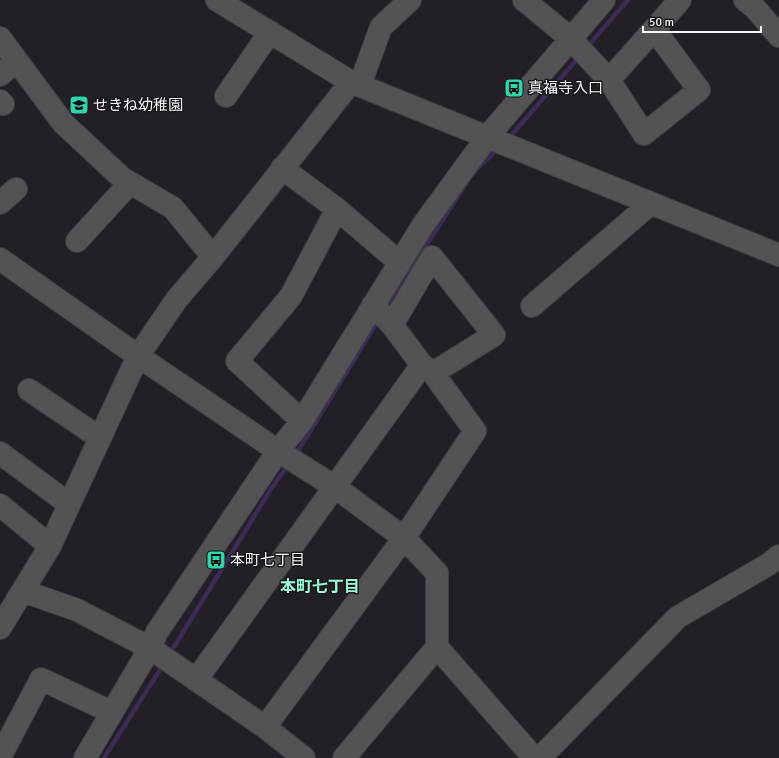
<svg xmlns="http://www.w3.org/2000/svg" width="779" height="758" font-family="Signika,'Noto Sans JP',sans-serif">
<rect width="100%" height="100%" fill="#222026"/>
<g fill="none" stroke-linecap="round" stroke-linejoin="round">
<!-- stream -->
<path stroke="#3b2b55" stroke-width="4.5" d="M 587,47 L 628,0
M 509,138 L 580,56
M 474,172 L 499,148
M 385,309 L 468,181
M 295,456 L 379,319
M 169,655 L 271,489 L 288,465
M 104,758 L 163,665"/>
<!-- minor casing -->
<g stroke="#403e43" stroke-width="24">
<path id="minor" d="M 217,0 L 351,82 L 779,255
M 524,0 L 570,38 L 609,80 L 680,0
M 745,0 L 754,7 L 779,36
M 0,38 L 63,123 L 122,178 L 173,208 L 213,257
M 0,75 L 16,61
M 609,80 L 644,134 L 699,90 L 654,29
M 360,85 L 381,27 L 410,0
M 226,96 L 270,32
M 0,101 L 3,104
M 282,168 L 337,209 L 400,263
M 0,203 L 16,189
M 77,241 L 130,183
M 0,259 L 138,356 L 278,451 L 335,487 L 404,538 L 437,573 L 437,647 L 344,758
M 532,306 L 650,204
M 392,325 L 432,257 L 494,335 L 433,373
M 29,390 L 100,438
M 302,421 L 237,361 L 291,296 L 337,209
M 0,453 L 69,504
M 0,505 L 50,546
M 23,591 L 77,610 L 150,648 L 265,727 L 304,758
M 0,628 L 50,546 L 138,356 L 177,299 L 213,257 L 351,82
M 437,647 L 534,758
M 196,680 L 422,365
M 265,727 L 404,538 L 475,431 L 433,373 L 422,365 L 392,325 L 373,305
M 0,757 L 41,679 L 111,712
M 85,758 L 150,648 L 157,632 L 278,451 L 302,421 L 423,225 L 488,136 L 604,0
M 540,758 L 678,617 L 769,564 L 779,556"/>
</g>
<!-- minor -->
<use href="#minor" stroke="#535255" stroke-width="22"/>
</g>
<!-- icons -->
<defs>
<g id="bus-square" transform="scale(1)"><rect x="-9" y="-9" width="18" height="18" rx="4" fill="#2fd4aa" stroke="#19171c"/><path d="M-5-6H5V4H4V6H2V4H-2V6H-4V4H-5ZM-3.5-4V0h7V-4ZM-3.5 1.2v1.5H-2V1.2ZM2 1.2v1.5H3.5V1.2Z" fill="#111"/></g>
<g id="school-square" transform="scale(1)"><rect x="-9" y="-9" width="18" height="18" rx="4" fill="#2fd4aa" stroke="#19171c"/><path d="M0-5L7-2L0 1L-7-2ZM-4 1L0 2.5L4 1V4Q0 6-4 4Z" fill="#111"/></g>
</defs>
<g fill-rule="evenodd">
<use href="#bus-square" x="514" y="88"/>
<use href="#school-square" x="79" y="105"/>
<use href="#bus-square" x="216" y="560"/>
</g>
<g text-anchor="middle" stroke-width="3" stroke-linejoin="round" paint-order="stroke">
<!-- poi labels -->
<g font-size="15" fill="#f5f4f8" stroke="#19171c" text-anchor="start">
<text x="528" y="93">真福寺入口</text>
<text x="93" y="110">せきね幼稚園</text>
<text x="230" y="565">本町七丁目</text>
</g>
<!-- neighbourhood labels -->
<g font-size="16" font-weight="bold" fill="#9cfada" stroke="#19171c">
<text x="320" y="592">本町七丁目</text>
</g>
</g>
<!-- scale -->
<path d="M643 26v6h118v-6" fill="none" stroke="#f5f4f8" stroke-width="2"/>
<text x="649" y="26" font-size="12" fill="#f5f4f8" stroke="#19171c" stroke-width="3" paint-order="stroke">50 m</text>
</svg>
